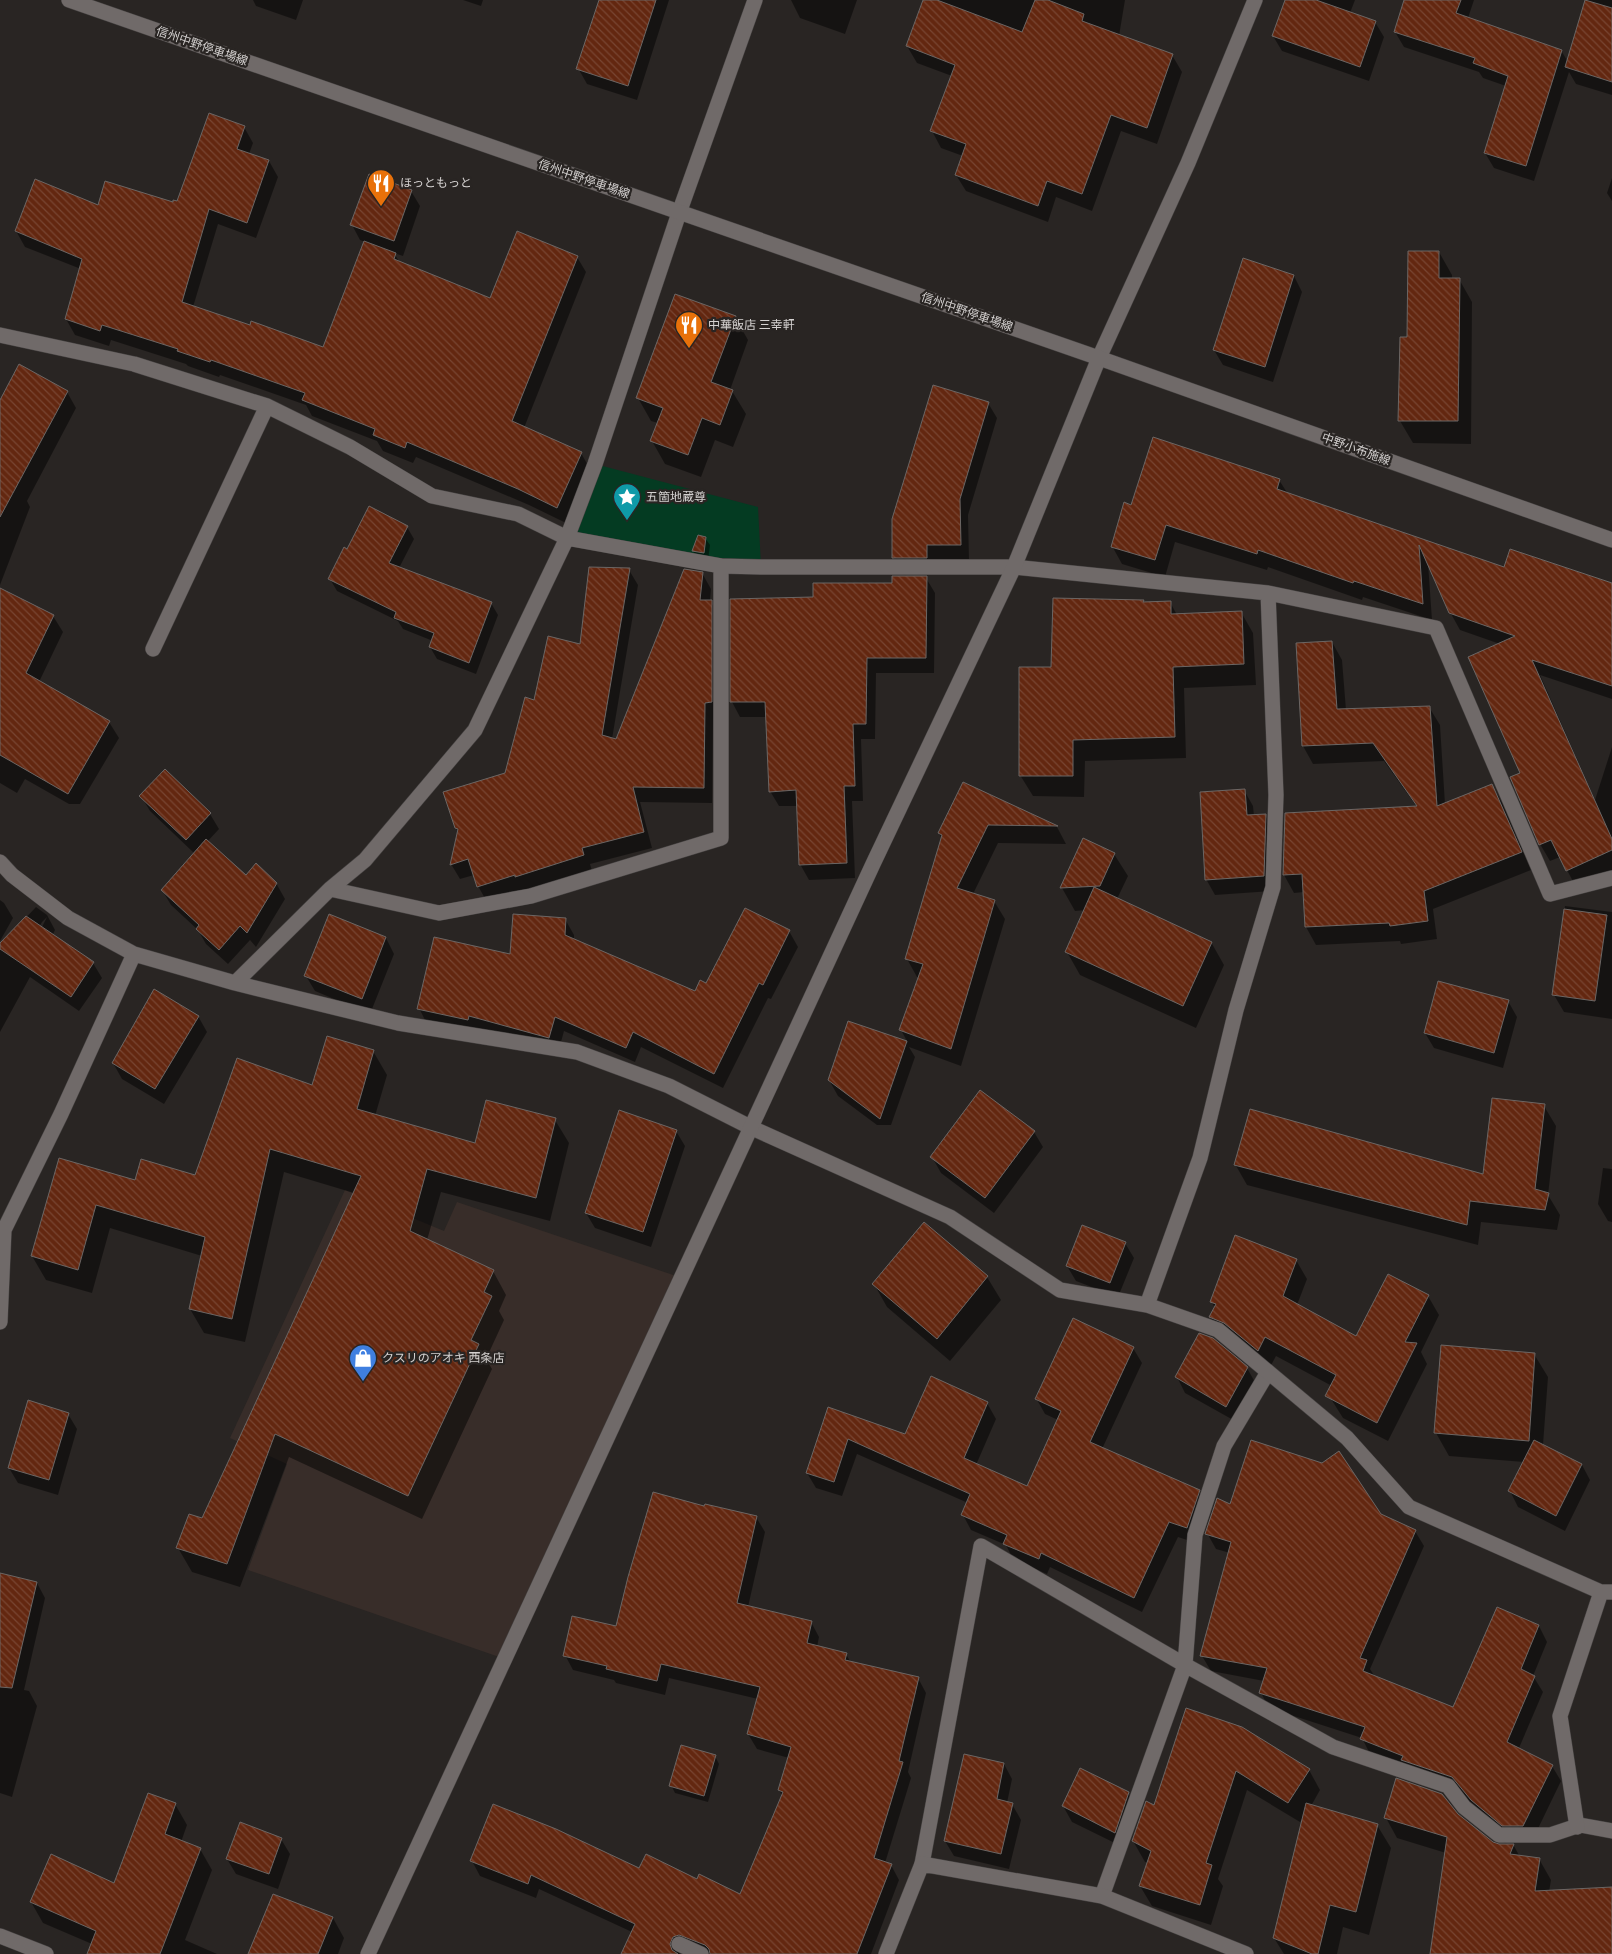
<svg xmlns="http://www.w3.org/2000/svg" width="1612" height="1954" font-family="'Fira Sans Condensed','Noto Sans JP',sans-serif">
<defs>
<pattern id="building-back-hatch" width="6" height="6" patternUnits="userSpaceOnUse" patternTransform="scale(1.25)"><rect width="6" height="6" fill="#632710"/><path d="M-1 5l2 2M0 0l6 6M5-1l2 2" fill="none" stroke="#784532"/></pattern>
</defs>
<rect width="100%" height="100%" fill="#292523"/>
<!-- built -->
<path fill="#382d29" d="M 345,1190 L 444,1231 L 457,1202 L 682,1278 L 505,1659 L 248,1570 L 287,1464 L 230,1438 Z"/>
<!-- green -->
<path fill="#043b22" d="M 595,464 L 758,507 L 761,567 L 567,538 Z"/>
<!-- shadow -->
<path fill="#0007" fill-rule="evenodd" d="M 253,0 L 303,0 L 296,20 L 256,6 Z
M 463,0 L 483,0 L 481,6 Z
M 600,0 L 669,0 L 637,100 L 587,84 L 578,68 Z
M 791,0 L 857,0 L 845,34 L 800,18 Z
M 924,0 L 1125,0 L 1119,36 L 1172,55 L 1182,72 L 1157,144 L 1121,131 L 1092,211 L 1056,197 L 1048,222 L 966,191 L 956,175 L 963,156 L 941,148 L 932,131 L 952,76 L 917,63 L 907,46 Z
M 1286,0 L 1355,0 L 1350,13 L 1375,22 L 1384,37 L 1369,81 L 1282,51 L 1273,36 Z
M 1405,0 L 1474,0 L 1468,18 L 1562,52 L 1568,62 L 1587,0 L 1612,0 L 1612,95 L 1576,84 L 1569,72 L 1534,181 L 1494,168 L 1485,153 L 1506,86 L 1483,78 L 1479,72 L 1404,47 L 1395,32 Z
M 244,127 L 253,143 L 249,154 L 269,161 L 278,177 L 256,238 L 218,224 L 193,307 L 324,348 L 365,242 L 360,240 L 352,225 L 411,191 L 420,206 L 403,256 L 394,253 L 400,263 L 491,299 L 577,257 L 586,272 L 524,428 L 581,453 L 590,469 L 566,523 L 529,505 L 416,457 L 413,463 L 383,451 L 377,441 L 312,416 L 306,405 L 220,375 L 219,377 L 188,366 L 186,364 L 111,340 L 109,346 L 75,335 L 66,319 L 81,269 L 25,247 L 16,231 L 99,207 L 178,203 Z
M 1612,178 L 1612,201 L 1607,193 Z
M 1439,252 L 1452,275 L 1452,279 L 1459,279 L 1472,302 L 1471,444 L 1413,443 L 1400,421 L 1409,338 Z
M 1244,260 L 1294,276 L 1302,292 L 1273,382 L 1223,365 L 1214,350 Z
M 735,317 L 748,340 L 730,390 L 732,391 L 746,414 L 733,447 L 715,440 L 701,477 L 665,464 L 652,441 L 658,423 L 651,421 L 638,398 Z
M 67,392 L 76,408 L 27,501 L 30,507 L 0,585 L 0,402 Z
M 988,403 L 997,418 L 968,515 L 969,560 L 902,573 L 893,557 Z
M 1279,480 L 1288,494 L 1505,569 L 1612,584 L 1612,699 L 1540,675 L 1595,800 L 1612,747 L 1612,871 L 1576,887 L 1560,857 L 1550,861 L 1540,844 L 1521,773 L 1500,644 L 1460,630 L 1450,612 L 1428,563 L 1432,620 L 1363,597 L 1362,600 L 1268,567 L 1267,570 L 1175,542 L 1165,577 L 1122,564 L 1112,546 L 1132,506 Z
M 407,527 L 414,539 L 399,568 L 491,603 L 498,615 L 476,674 L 437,659 L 430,647 L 433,641 L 403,629 L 398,621 L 337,591 L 330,579 L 348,551 Z
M 705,538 L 710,545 L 708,560 L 697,558 L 693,551 Z
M 629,570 L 638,585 L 612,739 L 617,741 L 702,573 L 711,589 L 710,601 L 720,616 L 720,717 L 713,718 L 712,803 L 640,802 L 652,848 L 590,864 L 592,871 L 487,902 L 478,886 L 474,875 L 460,879 L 451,864 L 458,832 L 456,828 L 506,774 L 534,701 L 581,645 Z
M 926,578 L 935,593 L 934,673 L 876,673 L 875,739 L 861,739 L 863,801 L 852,801 L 855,878 L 809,880 L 800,864 L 798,806 L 779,806 L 770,791 L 767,717 L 740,717 L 732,702 L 814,598 Z
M 0,589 L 53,616 L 63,632 L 39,682 L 109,722 L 119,738 L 80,804 L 69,804 L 25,779 L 17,793 L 0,783 Z
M 1143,601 L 1144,603 L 1170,602 L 1177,615 L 1241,612 L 1253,633 L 1256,685 L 1184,688 L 1186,758 L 1085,761 L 1084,797 L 1033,796 L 1020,775 L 1053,669 Z
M 1332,642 L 1342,660 L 1346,710 L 1429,707 L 1440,725 L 1445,804 L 1492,785 L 1502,803 L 1531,870 L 1433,909 L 1437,939 L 1401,944 L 1400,941 L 1316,945 L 1306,927 L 1304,892 L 1294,893 L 1284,875 L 1417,807 L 1384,761 L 1313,764 L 1303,746 Z
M 963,783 L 1057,827 L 1066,844 L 998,843 L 973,894 L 994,901 L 1005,919 L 961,1066 L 909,1047 L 915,1057 L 891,1125 L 877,1125 L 838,1096 L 829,1080 L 849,1022 L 908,1043 L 901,1030 L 920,977 L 917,977 L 907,959 L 942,839 L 939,833 Z
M 1244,790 L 1253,806 L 1254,816 L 1265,815 L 1274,831 L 1272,891 L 1215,895 L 1206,879 Z
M 141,796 L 210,814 L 219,829 L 207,842 L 246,876 L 276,883 L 285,899 L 256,947 L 250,940 L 228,964 L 206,944 L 198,930 L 171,905 L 162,890 L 195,854 L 150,811 Z
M 1084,839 L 1114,854 L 1128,876 L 1117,899 L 1211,942 L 1224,965 L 1196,1028 L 1080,975 L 1067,952 L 1086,910 L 1075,911 L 1062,888 Z
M 0,900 L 4,903 L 13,918 L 0,941 Z
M 1565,906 L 1612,912 L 1612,1019 L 1564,1012 L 1554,995 Z
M 36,907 L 47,915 L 55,930 L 52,936 L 93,963 L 102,978 L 79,1011 L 30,977 L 0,1032 L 0,945 ZM 47,917 L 39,933 L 37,931 L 42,922 Z
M 330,915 L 386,938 L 394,954 L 370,1014 L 315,991 L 306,976 Z
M 565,919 L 574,935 L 574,940 L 696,992 L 789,931 L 798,947 L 771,999 L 768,998 L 723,1088 L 641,1047 L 635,1062 L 564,1031 L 558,1053 L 427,1024 L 419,1008 L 511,955 Z
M 1508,1001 L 1517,1017 L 1503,1068 L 1434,1048 L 1425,1033 Z
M 198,1016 L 207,1032 L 164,1104 L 122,1079 L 113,1063 Z
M 373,1051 L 387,1075 L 375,1116 L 476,1145 L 555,1120 L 569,1143 L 550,1221 L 441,1192 L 427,1240 L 493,1271 L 506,1295 L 499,1311 L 504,1320 L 486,1359 L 492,1369 L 422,1519 L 289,1457 L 240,1587 L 192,1572 L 178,1548 L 202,1520 L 354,1193 L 284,1172 L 245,1342 L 204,1333 L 190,1309 L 202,1256 L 110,1228 L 92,1293 L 46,1280 L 32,1256 L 60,1160 L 135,1182 L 196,1176 L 313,1087 Z
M 1544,1106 L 1556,1126 L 1548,1195 L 1560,1215 L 1557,1230 L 1481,1222 L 1478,1245 L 1247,1185 L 1235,1164 L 1484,1176 Z
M 676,1131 L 685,1146 L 651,1247 L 595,1228 L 586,1213 Z
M 1034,1132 L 1043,1147 L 994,1213 L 941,1173 L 932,1157 Z
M 1603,1168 L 1612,1169 L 1612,1222 L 1608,1221 L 1598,1204 Z
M 924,1224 L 987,1277 L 1001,1300 L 950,1361 L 887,1307 L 874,1284 Z
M 1125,1243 L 1134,1258 L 1118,1297 L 1076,1281 L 1067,1266 Z
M 1296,1260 L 1307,1279 L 1297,1305 L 1356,1338 L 1428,1296 L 1439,1315 L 1421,1352 L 1427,1364 L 1388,1441 L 1343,1418 L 1331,1399 L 1332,1386 L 1276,1356 L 1269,1369 L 1221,1336 L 1210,1317 L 1215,1308 L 1211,1301 Z
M 1133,1348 L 1142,1363 L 1102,1449 L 1199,1491 L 1208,1507 L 1196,1543 L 1178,1537 L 1142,1612 L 1050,1567 L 1047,1574 L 1013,1559 L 1006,1545 L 971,1530 L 963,1515 L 968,1503 L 857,1454 L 842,1496 L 816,1488 L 807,1473 L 828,1409 L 906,1435 L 987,1403 L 996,1419 L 976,1465 L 1028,1488 L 1058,1420 L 1045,1414 L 1036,1398 Z
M 1534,1354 L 1548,1377 L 1543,1445 L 1582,1465 L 1590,1480 L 1565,1531 L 1518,1507 L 1510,1491 L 1524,1462 L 1449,1456 L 1436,1433 Z
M 1247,1368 L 1256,1384 L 1235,1421 L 1185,1393 L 1177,1377 Z
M 68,1414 L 77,1429 L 58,1495 L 18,1483 L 9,1468 Z
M 1231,1506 L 1380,1515 L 1415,1531 L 1424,1546 L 1370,1669 L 1375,1677 L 1454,1709 L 1497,1608 L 1539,1626 L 1547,1642 L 1533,1676 L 1543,1692 L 1519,1748 L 1552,1766 L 1561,1781 L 1532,1841 L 1512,1841 L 1481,1816 L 1462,1793 L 1370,1754 L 1362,1738 L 1269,1708 L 1261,1693 L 1264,1681 L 1211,1671 L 1202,1656 L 1230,1553 L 1216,1549 L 1207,1533 Z
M 705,1508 L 756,1517 L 765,1532 L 748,1607 L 811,1622 L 819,1637 L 817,1647 L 846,1654 L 851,1663 L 918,1678 L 926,1693 L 908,1772 L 911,1778 L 885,1863 L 891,1865 L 899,1880 L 871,1954 L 701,1954 L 686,1949 L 679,1954 L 622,1954 L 632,1932 L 539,1889 L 536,1898 L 480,1876 L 472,1861 L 640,1870 L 697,1880 L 740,1895 L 783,1797 L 779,1790 L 789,1758 L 757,1749 L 748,1734 L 758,1699 L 669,1678 L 665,1695 L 616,1683 L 614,1680 L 573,1670 L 565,1655 L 617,1627 Z
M 0,1574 L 37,1583 L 45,1598 L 24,1690 L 29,1691 L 37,1706 L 12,1797 L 0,1793 Z
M 1187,1709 L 1309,1770 L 1320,1790 L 1311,1806 L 1377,1825 L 1391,1848 L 1369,1935 L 1343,1927 L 1337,1954 L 1284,1954 L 1274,1938 L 1303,1818 L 1300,1822 L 1247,1790 L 1218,1879 L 1223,1886 L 1211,1925 L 1152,1906 L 1140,1886 L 1148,1863 L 1145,1862 L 1133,1841 L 1155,1806 Z
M 715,1756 L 719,1764 L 708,1802 L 675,1793 L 671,1785 Z
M 1004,1764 L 1012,1779 L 1007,1803 L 1012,1804 L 1021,1820 L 1009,1869 L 954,1856 L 945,1841 Z
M 1128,1793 L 1137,1809 L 1123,1847 L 1072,1822 L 1063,1806 Z
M 175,1804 L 187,1825 L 181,1842 L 200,1849 L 212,1870 L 185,1940 L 217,1954 L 92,1954 L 92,1944 L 43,1923 L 31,1902 L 115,1884 Z
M 1457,1815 L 1493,1843 L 1499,1846 L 1514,1846 L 1520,1857 L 1539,1859 L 1551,1880 L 1549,1892 L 1612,1888 L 1612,1954 L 1431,1954 L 1446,1853 L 1397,1838 L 1386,1818 Z
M 281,1839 L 290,1854 L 278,1889 L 236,1874 L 227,1859 Z
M 333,1918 L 344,1938 L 338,1954 L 250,1954 Z"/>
<!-- building -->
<path fill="url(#building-back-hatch)" stroke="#6b6664" d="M 599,0 L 656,0 L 628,86 L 576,69 Z
M 923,0 L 937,0 L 1022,32 L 1035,0 L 1048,0 L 1084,14 L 1082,21 L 1173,54 L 1147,128 L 1111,115 L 1082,194 L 1047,181 L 1038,206 L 955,175 L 966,144 L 930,131 L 955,65 L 906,46 Z
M 1285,0 L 1316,0 L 1376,21 L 1360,67 L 1272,36 Z
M 1404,0 L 1461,0 L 1456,13 L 1562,50 L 1526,166 L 1484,153 L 1508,76 L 1473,63 L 1475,58 L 1394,32 Z
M 1585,0 L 1612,8 L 1612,82 L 1565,67 Z
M 209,113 L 245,126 L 237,149 L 269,160 L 247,223 L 209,209 L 182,302 L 250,325 L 251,321 L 323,347 L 364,241 L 396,253 L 394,259 L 490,298 L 517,231 L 578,256 L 512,421 L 582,452 L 557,508 L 518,489 L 407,442 L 405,448 L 373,435 L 375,429 L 302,400 L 305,393 L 211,360 L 210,362 L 177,351 L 178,349 L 102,325 L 100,331 L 65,319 L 82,259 L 15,231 L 35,179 L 98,205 L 105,181 L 173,202 L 173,200 L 177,201 Z
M 369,174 L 412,190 L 394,241 L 350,225 Z
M 1408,251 L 1439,251 L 1439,278 L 1460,278 L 1458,421 L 1398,421 L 1400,337 L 1407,337 Z
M 1243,258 L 1294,275 L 1265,367 L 1213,350 Z
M 675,294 L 736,316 L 711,382 L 733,390 L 720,425 L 702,418 L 688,455 L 650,441 L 663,408 L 636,398 Z
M 19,364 L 68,391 L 0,517 L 0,400 Z
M 933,385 L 989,402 L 960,499 L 961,545 L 927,545 L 927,558 L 892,558 L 892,519 Z
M 1153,437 L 1280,479 L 1277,489 L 1504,567 L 1510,549 L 1612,583 L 1612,686 L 1532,660 L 1612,839 L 1612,850 L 1566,871 L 1551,840 L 1539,845 L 1510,777 L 1520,773 L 1468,657 L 1515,636 L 1449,613 L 1419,545 L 1423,604 L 1354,581 L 1353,583 L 1258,550 L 1257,554 L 1166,525 L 1155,560 L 1111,547 L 1124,502 L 1131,505 Z
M 369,506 L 408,526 L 389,563 L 492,602 L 469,663 L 429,647 L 434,633 L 394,618 L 396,612 L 328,579 L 344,547 L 347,549 Z
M 698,535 L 706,537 L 704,553 L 692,551 Z
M 589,567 L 630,568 L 602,735 L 616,739 L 684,569 L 703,572 L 700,600 L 712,600 L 712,702 L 705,703 L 704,788 L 633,787 L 644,832 L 582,848 L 584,855 L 515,877 L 515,875 L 477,887 L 468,859 L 450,865 L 458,829 L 455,828 L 443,792 L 505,773 L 525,697 L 534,700 L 548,636 L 580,644 Z
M 892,576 L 927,576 L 926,658 L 867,658 L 866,724 L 853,724 L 855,786 L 844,786 L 847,863 L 799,865 L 796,790 L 769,792 L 765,702 L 730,702 L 730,599 L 813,597 L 813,583 L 892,583 Z
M 0,588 L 54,615 L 26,673 L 110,721 L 68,794 L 0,755 Z
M 1053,598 L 1144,600 L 1143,602 L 1171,601 L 1171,614 L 1242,611 L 1244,664 L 1173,667 L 1175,737 L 1073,740 L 1073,776 L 1019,776 L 1019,667 L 1051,667 Z
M 1332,641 L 1337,709 L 1430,706 L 1437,806 L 1492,784 L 1522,852 L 1424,891 L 1428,921 L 1390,926 L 1389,923 L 1305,927 L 1302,874 L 1283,875 L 1285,813 L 1417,806 L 1373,743 L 1302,746 L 1296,643 Z
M 165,769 L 211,813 L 186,840 L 139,796 Z
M 963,782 L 1058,826 L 988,825 L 957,888 L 995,900 L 951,1049 L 899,1030 L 923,964 L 905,959 L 942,835 L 938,833 Z
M 1245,789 L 1247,815 L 1266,814 L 1264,876 L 1205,880 L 1200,792 Z
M 1083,838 L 1115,853 L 1100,886 L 1060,888 Z
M 206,839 L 246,875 L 256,863 L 277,883 L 247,933 L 240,926 L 219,950 L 196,929 L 199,925 L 161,890 Z
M 1094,887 L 1212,942 L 1183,1006 L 1065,952 Z
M 745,908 L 790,930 L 763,985 L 759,983 L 714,1074 L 633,1032 L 626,1048 L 555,1017 L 549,1038 L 469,1016 L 468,1020 L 417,1009 L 434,937 L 510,954 L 513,914 L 566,918 L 565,935 L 695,991 L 700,980 L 706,983 Z
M 1564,909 L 1607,915 L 1595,1001 L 1552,995 Z
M 329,914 L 386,937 L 362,999 L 304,976 Z
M 26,916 L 94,962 L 71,997 L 0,949 L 0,943 Z
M 1438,981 L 1509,1000 L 1494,1053 L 1424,1033 Z
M 154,989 L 199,1016 L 155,1089 L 112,1063 Z
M 848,1021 L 907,1041 L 880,1119 L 828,1080 Z
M 327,1036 L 374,1050 L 357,1109 L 475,1143 L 486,1100 L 556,1118 L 536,1198 L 427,1169 L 410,1231 L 494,1270 L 484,1292 L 492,1296 L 471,1340 L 479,1344 L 408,1496 L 275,1434 L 227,1564 L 176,1548 L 189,1514 L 202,1518 L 361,1176 L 270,1149 L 232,1319 L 189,1309 L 205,1237 L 96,1205 L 78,1270 L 31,1256 L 59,1158 L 135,1180 L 141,1159 L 195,1175 L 237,1058 L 312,1085 Z
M 980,1090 L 1035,1131 L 985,1198 L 930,1157 Z
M 1492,1098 L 1545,1104 L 1535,1189 L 1549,1193 L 1545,1210 L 1470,1201 L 1467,1225 L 1234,1165 L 1250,1109 L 1483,1174 Z
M 619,1110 L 677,1130 L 643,1232 L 585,1213 Z
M 924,1222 L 988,1276 L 937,1339 L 872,1284 Z
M 1082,1225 L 1126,1242 L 1110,1283 L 1066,1266 Z
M 1235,1235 L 1297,1259 L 1283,1296 L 1356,1336 L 1388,1274 L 1429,1295 L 1405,1342 L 1417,1343 L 1377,1423 L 1325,1396 L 1336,1375 L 1265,1337 L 1258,1351 L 1224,1323 L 1209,1317 L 1216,1304 L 1210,1302 Z
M 1073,1318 L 1134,1347 L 1090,1442 L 1200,1490 L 1187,1528 L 1169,1522 L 1134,1598 L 1041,1553 L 1039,1559 L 1003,1544 L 1007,1535 L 961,1515 L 970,1494 L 848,1439 L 834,1482 L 806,1473 L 828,1407 L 905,1434 L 931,1376 L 988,1402 L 964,1458 L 1027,1486 L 1061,1411 L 1035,1399 Z
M 1199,1333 L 1213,1338 L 1248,1367 L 1226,1407 L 1175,1377 Z
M 1441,1345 L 1535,1353 L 1529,1441 L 1434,1433 Z
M 28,1400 L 69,1413 L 49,1480 L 8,1468 Z
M 1251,1440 L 1322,1463 L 1339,1451 L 1381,1514 L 1416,1530 L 1360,1658 L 1367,1660 L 1363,1671 L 1453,1707 L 1497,1607 L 1539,1625 L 1521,1669 L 1535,1676 L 1507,1742 L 1553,1765 L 1523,1826 L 1502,1826 L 1471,1800 L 1452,1777 L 1401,1760 L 1403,1756 L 1360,1739 L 1365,1727 L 1259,1693 L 1267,1668 L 1200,1656 L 1231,1542 L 1205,1534 L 1217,1498 L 1230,1504 Z
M 1534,1440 L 1582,1464 L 1556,1516 L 1508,1491 Z
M 653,1492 L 704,1506 L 705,1504 L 757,1516 L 737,1603 L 812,1621 L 807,1643 L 847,1653 L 845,1660 L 919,1677 L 899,1761 L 903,1762 L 874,1858 L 892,1864 L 857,1954 L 710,1954 L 709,1949 L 705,1945 L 679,1935 L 673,1937 L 670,1944 L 672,1950 L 678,1954 L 621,1954 L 635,1924 L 531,1875 L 528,1884 L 470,1861 L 493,1804 L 556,1829 L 639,1868 L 646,1854 L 697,1879 L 699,1874 L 740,1894 L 783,1792 L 778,1790 L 791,1747 L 747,1734 L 760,1687 L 661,1664 L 657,1681 L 606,1669 L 607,1666 L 563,1656 L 572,1616 L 616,1626 L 628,1577 Z
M 0,1573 L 37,1582 L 12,1688 L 0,1687 Z
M 1186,1708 L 1242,1727 L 1310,1769 L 1288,1803 L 1236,1771 L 1206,1863 L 1212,1865 L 1200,1905 L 1139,1886 L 1151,1851 L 1132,1841 L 1146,1801 L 1154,1805 Z
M 681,1745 L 716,1755 L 704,1796 L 669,1786 Z
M 964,1754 L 1004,1763 L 997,1799 L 1013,1803 L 1001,1854 L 944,1841 Z
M 1080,1768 L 1129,1792 L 1115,1833 L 1062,1806 Z
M 1396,1778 L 1442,1794 L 1458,1814 L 1493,1842 L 1499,1844 L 1514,1844 L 1510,1854 L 1540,1858 L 1535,1891 L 1612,1887 L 1612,1954 L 1430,1954 L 1447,1837 L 1384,1818 Z
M 148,1793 L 176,1803 L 165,1834 L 201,1848 L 160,1954 L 87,1954 L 96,1931 L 30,1902 L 51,1854 L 114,1883 Z
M 1306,1803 L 1378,1824 L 1356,1912 L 1330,1905 L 1318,1954 L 1312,1954 L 1273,1938 Z
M 240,1822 L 282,1838 L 269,1874 L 226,1859 Z
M 273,1894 L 333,1917 L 318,1954 L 248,1954 Z"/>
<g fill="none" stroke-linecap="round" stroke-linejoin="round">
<!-- lane casing -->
<g stroke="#444140" stroke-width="16">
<path id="lane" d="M 922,1864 L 981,1546 L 1185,1665 L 1333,1747 L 1448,1786 L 1464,1807 L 1499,1835 L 1550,1835 L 1580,1825 L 1612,1831
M 1102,1896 L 1185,1665 L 1195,1535 L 1224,1446 L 1268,1372"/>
</g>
<!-- street casing -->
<g stroke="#444140" stroke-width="16">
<path id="street" d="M 0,335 L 134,364 L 267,406 L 350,447 L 432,496 L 518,514 L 567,538 L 721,566 L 761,567 L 1014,567 L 1268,593 L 1436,628 L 1550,894 L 1612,878
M 1099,358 L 1188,163 L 1255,0
M 153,649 L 267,406
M 0,862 L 12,875 L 68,918 L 134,954 L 235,983 L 398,1023 L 577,1052 L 669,1086 L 752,1128 L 950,1217 L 1060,1290 L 1147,1305 L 1218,1330 L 1347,1438 L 1409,1507 L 1601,1592 L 1612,1592
M 330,889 L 439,913 L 531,896 L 721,838 L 721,566
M 235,983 L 330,889 L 365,860 L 475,730 L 567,538 L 595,464 L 679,213 L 755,0
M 1147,1305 L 1200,1158 L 1236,1010 L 1273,887 L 1276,795 L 1268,593
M 0,1322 L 4,1230 L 61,1114 L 134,954
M 1577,1827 L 1560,1716 L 1601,1592
M 0,1936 L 46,1954
M 679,1944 L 701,1954
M 886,1954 L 922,1864 L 1102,1896 L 1246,1954"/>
</g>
<!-- secondary casing -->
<g stroke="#444140" stroke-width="16">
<path id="secondary" d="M 69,0 L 1099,358 L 1612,540
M 368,1954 L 873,864 L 1014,567 L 1099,358"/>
</g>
<!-- lane -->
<use href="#lane" stroke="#706a69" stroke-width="15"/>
<!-- street -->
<use href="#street" stroke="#706a69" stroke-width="15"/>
<!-- secondary -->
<use href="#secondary" stroke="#706a69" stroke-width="15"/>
</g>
<!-- icons -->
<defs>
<g id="restaurant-pin" transform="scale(1.4375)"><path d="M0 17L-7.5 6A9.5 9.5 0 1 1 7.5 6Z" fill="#e8710a" stroke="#292523"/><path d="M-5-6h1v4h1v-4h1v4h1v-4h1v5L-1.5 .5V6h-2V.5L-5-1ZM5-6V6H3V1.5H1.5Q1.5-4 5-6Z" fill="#fff"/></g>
<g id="sight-pin" transform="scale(1.4375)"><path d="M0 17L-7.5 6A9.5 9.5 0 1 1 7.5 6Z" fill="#0f9aa8" stroke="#292523"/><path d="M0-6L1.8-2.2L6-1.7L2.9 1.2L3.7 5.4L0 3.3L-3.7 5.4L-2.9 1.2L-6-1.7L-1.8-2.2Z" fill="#fff"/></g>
<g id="shop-pin" transform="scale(1.4375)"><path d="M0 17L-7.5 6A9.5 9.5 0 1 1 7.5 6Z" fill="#3f7fe0" stroke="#292523"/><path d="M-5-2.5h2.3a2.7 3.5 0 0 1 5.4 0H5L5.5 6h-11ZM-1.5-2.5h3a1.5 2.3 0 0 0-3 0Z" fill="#fff"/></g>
</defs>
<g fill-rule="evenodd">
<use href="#restaurant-pin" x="381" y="183"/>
<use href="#restaurant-pin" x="689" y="325"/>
<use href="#sight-pin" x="627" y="497"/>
<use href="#shop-pin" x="363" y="1358"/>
</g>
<g text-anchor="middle" stroke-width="4.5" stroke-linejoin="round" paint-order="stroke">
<!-- street labels -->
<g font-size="12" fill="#d4d1d0" stroke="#292523">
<text transform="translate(202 46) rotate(19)" y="4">信州中野停車場線</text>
<text transform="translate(584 179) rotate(19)" y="4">信州中野停車場線</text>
<text transform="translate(967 312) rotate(19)" y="4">信州中野停車場線</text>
<text transform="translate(1356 449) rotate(20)" y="4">中野小布施線</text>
</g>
<!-- poi labels -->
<g font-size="12" fill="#d4d1d0" stroke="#292523" text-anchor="start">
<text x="400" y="187">ほっともっと</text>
<text x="708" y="329">中華飯店 三幸軒</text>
<text x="646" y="501">五箇地蔵尊</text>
<text x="382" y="1362">クスリのアオキ 西条店</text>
</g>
</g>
</svg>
